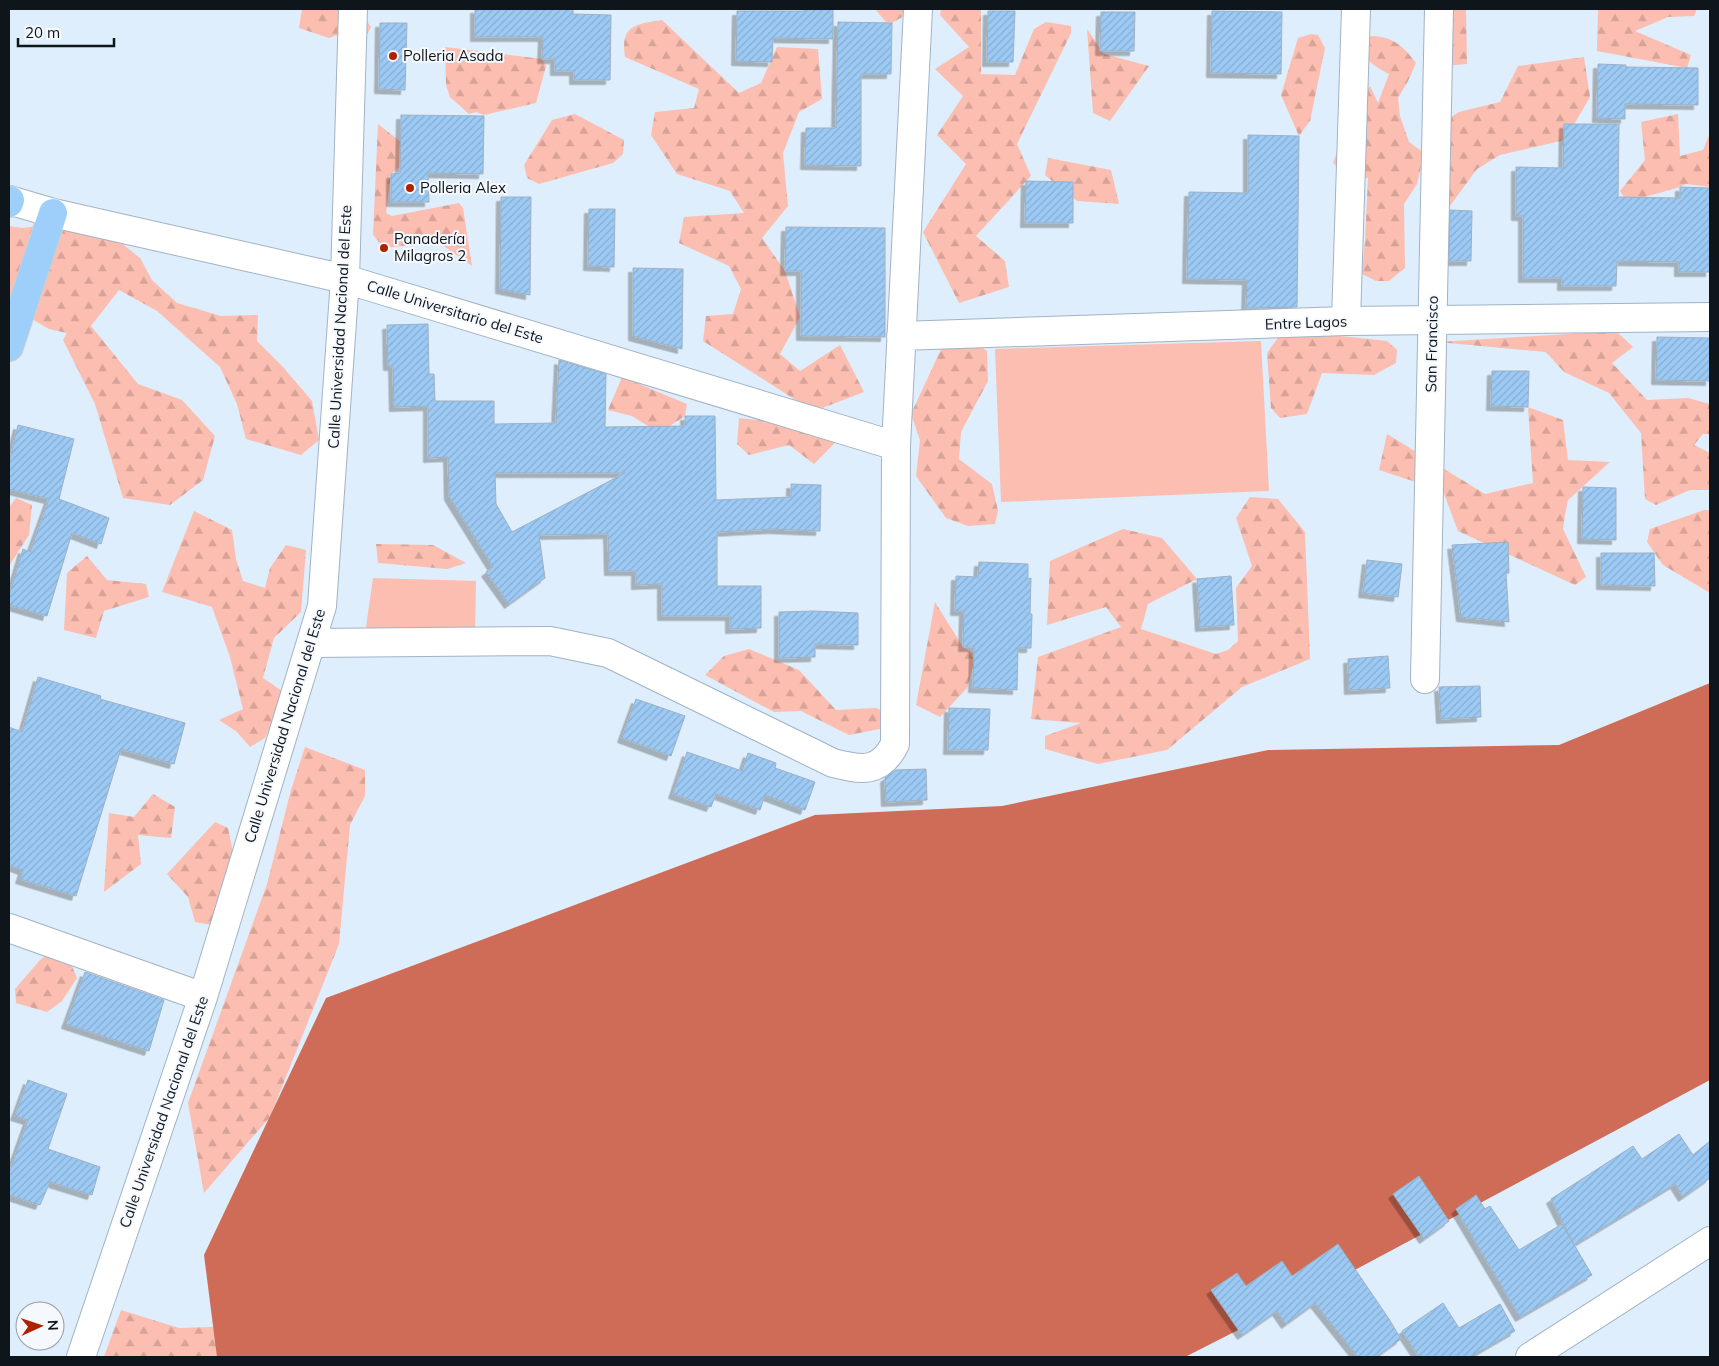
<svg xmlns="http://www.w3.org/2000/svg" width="1719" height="1366" font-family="Mulish,sans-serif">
<defs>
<pattern id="forest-firs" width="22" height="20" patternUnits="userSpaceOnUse" patternTransform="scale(1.25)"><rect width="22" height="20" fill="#fcbeb0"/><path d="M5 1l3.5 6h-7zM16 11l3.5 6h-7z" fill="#d7a297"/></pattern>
<pattern id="building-hatch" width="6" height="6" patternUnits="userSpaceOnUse" patternTransform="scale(1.25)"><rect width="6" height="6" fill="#9ccaf5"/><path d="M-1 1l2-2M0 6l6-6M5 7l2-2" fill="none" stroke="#85add1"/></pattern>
<filter id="shadow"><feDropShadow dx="-4.5" dy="4.5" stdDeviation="0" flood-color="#0004"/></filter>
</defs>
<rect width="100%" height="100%" fill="#deeefc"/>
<!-- green -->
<path fill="#fcbeb0" d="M 1261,341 L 1269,491 L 1001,502 L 995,349 Z
M 373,578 L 476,581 L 475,634 L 365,634 Z"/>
<!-- forest -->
<path fill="url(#forest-firs)" d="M 302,9 L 358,9 L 371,27 L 362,44 L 340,34 L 329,38 L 299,28 Z
M 875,9 L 905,9 L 904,16 L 892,23 L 886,22 Z
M 941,9 L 981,9 L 981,74 L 1015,75 L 1034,29 L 1046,22 L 1071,26 L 1071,33 L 1017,144 L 1031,176 L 976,236 L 1005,261 L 1009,287 L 959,303 L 923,232 L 966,164 L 937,135 L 963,96 L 935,69 L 969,47 L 940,15 Z
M 1439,9 L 1466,9 L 1467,64 L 1444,66 Z
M 1598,9 L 1697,9 L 1694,16 L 1668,17 L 1635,31 L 1691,55 L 1687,68 L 1597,51 Z
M 662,20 L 739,93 L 761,83 L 777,47 L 818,49 L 822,99 L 799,112 L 783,153 L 788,206 L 762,238 L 785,271 L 800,317 L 780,354 L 800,371 L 840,345 L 864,392 L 817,410 L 805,406 L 703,341 L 706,316 L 733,314 L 741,289 L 729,266 L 679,243 L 684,217 L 744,213 L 730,191 L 677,174 L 651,135 L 655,112 L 694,108 L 699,89 L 625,57 C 620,25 636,24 662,20 Z
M 1087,29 L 1104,54 L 1149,66 L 1110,121 L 1093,113 Z
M 1311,34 L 1318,35 L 1325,48 L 1310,121 L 1299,136 L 1281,95 L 1298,38 Z
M 1372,36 C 1394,37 1403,46 1416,63 L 1408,81 L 1398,98 L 1400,116 L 1409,142 L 1424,153 L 1436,127 L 1459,112 L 1500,102 L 1518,66 L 1584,57 L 1590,97 L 1565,140 L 1500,155 L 1477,169 L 1447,210 L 1424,155 L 1417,184 L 1404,204 L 1405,268 L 1389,281 L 1376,281 L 1362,274 L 1365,240 L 1368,178 L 1347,177 L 1333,163 L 1350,115 L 1370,86 L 1378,103 L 1389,74 C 1373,65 1360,59 1364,38 Z
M 445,47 L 542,59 L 546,66 L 536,103 L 484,115 L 476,112 L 469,114 L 450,97 L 446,85 Z
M 575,114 L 624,140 L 623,154 L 613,163 L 539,184 L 527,178 L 524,165 L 552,120 Z
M 1678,114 L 1680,156 L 1703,150 L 1710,133 L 1710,187 L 1686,184 L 1680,187 L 1627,202 L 1620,191 L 1645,160 L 1641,122 Z
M 378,124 L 416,154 L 391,174 L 386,213 L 392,216 L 459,203 L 463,208 L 472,266 L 438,242 L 384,248 L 373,235 Z
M 1048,158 L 1111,170 L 1119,204 L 1077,201 L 1045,175 Z
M 75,221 L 115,238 L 140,258 L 152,280 L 177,303 L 221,316 L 258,315 L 257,341 L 283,367 L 312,401 L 319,440 L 301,455 L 246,439 L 237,404 L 220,367 L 157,311 L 119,290 L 91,326 L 138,384 L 182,400 L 215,436 L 203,480 L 170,505 L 123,498 L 95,404 L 63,340 L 67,333 L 49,329 L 9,306 L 9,226 L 22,228 Z
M 1294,331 L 1387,341 L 1397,350 L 1396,363 L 1374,375 L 1322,373 L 1307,414 L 1280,418 L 1271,408 L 1267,353 L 1282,332 Z
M 1616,331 L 1633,347 L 1612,363 L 1647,400 L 1688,398 L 1710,404 L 1710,434 L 1703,434 L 1694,445 L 1710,453 L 1710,490 L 1690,490 L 1656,505 L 1645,499 L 1641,433 L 1609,393 L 1564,372 L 1546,352 L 1438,342 Z
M 967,337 L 987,351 L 988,381 L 961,432 L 959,459 L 992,484 L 998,511 L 995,524 L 968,526 L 946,518 L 916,476 L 920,440 L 911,414 L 943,345 Z
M 622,377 L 687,404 L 685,416 L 659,433 L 632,416 L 608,410 Z
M 1528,407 L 1563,420 L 1568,460 L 1610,462 L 1568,500 L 1565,515 L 1563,529 L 1586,577 L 1575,585 L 1458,531 L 1443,491 L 1379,470 L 1387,434 L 1485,494 L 1533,483 Z
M 739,418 L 811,426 L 836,442 L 814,464 L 789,445 L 749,455 L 737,444 Z
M 1250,497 L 1278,499 L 1305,532 L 1310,659 L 1242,687 L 1167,750 L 1098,764 L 1045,749 L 1045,736 L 1081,723 L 1031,719 L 1038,657 L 1121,627 L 1106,607 L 1047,625 L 1050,561 L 1123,529 L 1162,538 L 1197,579 L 1148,604 L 1141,629 L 1216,654 L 1228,650 L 1238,641 L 1236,588 L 1252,566 L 1236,518 Z
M 16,498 L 32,505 L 29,535 L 9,566 L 9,507 Z
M 1704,510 L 1710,510 L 1710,593 L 1663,565 L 1647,542 L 1650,529 Z
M 194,511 L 232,530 L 236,559 L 243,581 L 265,588 L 270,568 L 286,545 L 306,550 L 301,612 L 274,638 L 263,678 L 285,693 L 265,738 L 250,747 L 237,732 L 219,720 L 243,709 L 230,657 L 212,607 L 162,592 Z
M 376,544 L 433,545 L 466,563 L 447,569 L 378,563 Z
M 87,556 L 107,580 L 146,584 L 149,597 L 104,611 L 96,638 L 64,630 L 67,573 Z
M 935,602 L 963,647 L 974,654 L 975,660 L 967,688 L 940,717 L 916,705 Z
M 749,649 L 799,670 L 836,710 L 876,708 L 889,713 L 890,727 L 849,735 L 801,711 L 774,712 L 705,675 L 724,656 Z
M 305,747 L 365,770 L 365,796 L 350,825 L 339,944 L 270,1117 L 204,1193 L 188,1103 L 267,884 L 291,790 Z
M 153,794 L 175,807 L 171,838 L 138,835 L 141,864 L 104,892 L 109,813 L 134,817 Z
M 215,822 L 228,828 L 235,862 L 217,926 L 195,922 L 188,897 L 167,874 Z
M 58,946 L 70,962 L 77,978 L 62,1001 L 47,1012 L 16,1003 L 15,989 L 40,960 Z
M 121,1310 L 179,1328 L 240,1326 L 241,1357 L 104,1357 Z"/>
<!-- water -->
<path fill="#cf6c57" d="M 1710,683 L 1710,1080 L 1338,1279 L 1185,1357 L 217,1357 L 204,1255 L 326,998 L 815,815 L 1002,806 L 1268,750 L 1559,745 Z"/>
<!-- building -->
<path fill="url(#building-hatch)" stroke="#9eb0c2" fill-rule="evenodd" filter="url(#shadow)" d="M 475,9 L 573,9 L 573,14 L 611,15 L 610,80 L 574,80 L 574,71 L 555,71 L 555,59 L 542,59 L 543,37 L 475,37 Z
M 804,9 L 833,9 L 833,39 L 773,38 L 772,62 L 736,61 L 737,11 L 804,11 Z
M 988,11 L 1015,11 L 1013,62 L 987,62 Z
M 1212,11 L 1282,12 L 1281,74 L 1211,73 Z
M 1101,12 L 1135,12 L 1134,51 L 1100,51 Z
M 838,22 L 892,23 L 891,74 L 861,74 L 861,166 L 805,165 L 806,128 L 836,128 Z
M 380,23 L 407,23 L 405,90 L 379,89 Z
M 1598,64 L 1626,65 L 1626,67 L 1698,68 L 1698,105 L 1625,104 L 1625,119 L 1597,118 Z
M 401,115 L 484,116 L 483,174 L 428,173 L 429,202 L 391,202 L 391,174 L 400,173 Z
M 1564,124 L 1619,124 L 1618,197 L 1680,198 L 1680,187 L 1710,188 L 1710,272 L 1679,272 L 1679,262 L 1617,261 L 1616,286 L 1562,286 L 1562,278 L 1523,278 L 1523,216 L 1516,216 L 1516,167 L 1563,168 Z
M 1248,135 L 1299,136 L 1297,307 L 1246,308 L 1247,280 L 1187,279 L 1189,192 L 1248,193 Z
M 1026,181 L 1073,182 L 1073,223 L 1025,223 Z
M 501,197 L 531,197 L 530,295 L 500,289 Z
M 589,209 L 615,209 L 614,267 L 588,266 Z
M 1450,210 L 1472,211 L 1471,261 L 1449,261 Z
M 786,227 L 885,228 L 885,337 L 801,336 L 801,271 L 785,271 Z
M 633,268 L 683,269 L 682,349 L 633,336 Z
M 428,324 L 429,374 L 434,374 L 435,401 L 494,401 L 494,424 L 556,423 L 559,360 L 606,374 L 605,427 L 685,426 L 685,416 L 715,416 L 716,500 L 791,497 L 791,484 L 821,485 L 820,531 L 772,529 L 717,532 L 717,586 L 761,586 L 761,628 L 730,629 L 730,616 L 662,616 L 662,584 L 636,585 L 636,571 L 609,571 L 608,534 L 539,535 L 545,578 L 509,604 L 486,572 L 493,567 L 449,496 L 448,457 L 428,458 L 428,406 L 394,407 L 393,366 L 388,366 L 387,325 ZM 495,473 L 625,473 L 512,532 L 496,504 Z
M 1657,337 L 1710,338 L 1710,381 L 1656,380 Z
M 1492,371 L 1529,371 L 1528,407 L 1491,406 Z
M 18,425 L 74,439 L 59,499 L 109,518 L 101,544 L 72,533 L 47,616 L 9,605 L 9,596 L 23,549 L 30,552 L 49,499 L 9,489 L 9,463 Z
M 1583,487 L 1616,488 L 1616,540 L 1582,539 Z
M 1508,542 L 1509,573 L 1506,573 L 1509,622 L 1461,617 L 1452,545 Z
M 1601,553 L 1654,553 L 1655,586 L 1601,585 Z
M 1367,560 L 1402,564 L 1398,597 L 1363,593 Z
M 979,562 L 1028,564 L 1028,579 L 1031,578 L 1030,614 L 1032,614 L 1031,648 L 1018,648 L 1017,690 L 973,688 L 974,647 L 963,647 L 964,611 L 955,611 L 956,576 L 978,577 Z
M 1231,576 L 1234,625 L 1200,627 L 1197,579 Z
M 814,611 L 858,613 L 858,645 L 815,644 L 815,657 L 779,658 L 779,612 Z
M 1388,656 L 1390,688 L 1349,690 L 1348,659 Z
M 38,677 L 101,696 L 100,699 L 185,723 L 174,764 L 121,749 L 76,896 L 20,879 L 23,870 L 9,865 L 9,727 L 22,732 Z
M 1480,686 L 1481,717 L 1441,719 L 1439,687 Z
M 636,699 L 685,716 L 671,756 L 622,738 Z
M 949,708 L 990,709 L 988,750 L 948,750 Z
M 687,752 L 742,771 L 748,753 L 776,763 L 775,768 L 815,782 L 805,810 L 765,795 L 760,810 L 716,794 L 711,807 L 673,794 Z
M 926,769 L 927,800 L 886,802 L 885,778 L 896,770 Z
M 85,972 L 164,1000 L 149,1051 L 66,1024 Z
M 28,1080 L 67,1094 L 48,1149 L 100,1167 L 92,1195 L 50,1182 L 40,1205 L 9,1195 L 9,1173 L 28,1120 L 15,1116 Z
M 1679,1134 L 1693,1155 L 1710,1141 L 1710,1178 L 1683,1197 L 1675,1184 L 1574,1245 L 1551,1199 L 1633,1146 L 1642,1159 Z
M 1419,1176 L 1449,1221 L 1424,1239 L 1393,1194 Z
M 1476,1195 L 1485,1209 L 1490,1206 L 1519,1250 L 1562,1224 L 1592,1275 L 1520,1317 L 1456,1209 Z
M 1338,1244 L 1389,1319 L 1401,1339 L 1376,1357 L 1358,1357 L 1315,1303 L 1286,1324 L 1277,1311 L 1242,1335 L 1211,1290 L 1237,1273 L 1246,1286 L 1282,1261 L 1292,1276 Z
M 1443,1303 L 1459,1328 L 1500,1304 L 1515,1331 L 1470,1357 L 1419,1357 L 1402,1331 Z"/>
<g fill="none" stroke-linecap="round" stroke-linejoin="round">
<!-- minor casing -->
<g stroke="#a1b3c4" stroke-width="30">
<path id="minor" d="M 9,200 L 53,213 L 345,279 L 896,446
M 1346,321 L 1356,9
M 901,336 L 1346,321 L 1710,317
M 312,643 L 550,641 L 608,653 L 833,763 C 861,770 880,774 895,744 L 896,446 L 918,9
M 1425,679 L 1439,9
M 9,928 L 203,997
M 81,1357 L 203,997 L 322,606 L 345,279 L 353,9
M 1530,1357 L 1710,1241"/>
</g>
<!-- major casing -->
<g stroke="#cfd0d1" stroke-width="30">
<path id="major" d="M 9,203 L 10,200
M 9,347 L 53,213"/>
</g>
<!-- minor -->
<use href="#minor" stroke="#fff" stroke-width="28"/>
<!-- major -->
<use href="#major" stroke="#9dcffa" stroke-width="28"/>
</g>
<!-- markers -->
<g fill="#ae2200" stroke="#f5f9fd" stroke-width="2">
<circle cx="393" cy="56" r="5"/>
<circle cx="410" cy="188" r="5"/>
<circle cx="384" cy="248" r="5"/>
</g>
<g text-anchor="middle" stroke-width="4" stroke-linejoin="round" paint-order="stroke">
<!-- poi labels -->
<g font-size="15" fill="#0e151b" stroke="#f5f9fd" text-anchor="start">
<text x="403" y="61">Polleria Asada</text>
<text x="420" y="193">Polleria Alex</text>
<text x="394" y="244">Panadería<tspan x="394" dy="17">Milagros 2</tspan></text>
</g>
<!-- street labels -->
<g font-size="15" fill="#0e151b" stroke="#f5f9fd">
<text transform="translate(455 312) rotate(17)" y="5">Calle Universitario del Este</text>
<text transform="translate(1306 323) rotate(-2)" y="5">Entre Lagos</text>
<text transform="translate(340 327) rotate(-87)" y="5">Calle Universidad Nacional del Este</text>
<text transform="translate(1432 344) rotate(-89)" y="5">San Francisco</text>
<text transform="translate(285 726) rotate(-73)" y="5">Calle Universidad Nacional del Este</text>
<text transform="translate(164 1112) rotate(-71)" y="5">Calle Universidad Nacional del Este</text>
</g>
</g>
<!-- border -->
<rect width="1719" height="1366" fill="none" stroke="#0e151b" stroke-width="20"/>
<!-- north arrow -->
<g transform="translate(40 1326) rotate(87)"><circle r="24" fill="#f5f9fd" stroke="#999ea3"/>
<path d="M0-4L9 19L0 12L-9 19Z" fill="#ae2200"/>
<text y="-8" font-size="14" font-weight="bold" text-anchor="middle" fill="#0e151b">N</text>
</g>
<!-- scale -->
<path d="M18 38v8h96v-8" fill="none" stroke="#0e151b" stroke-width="2.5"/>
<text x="25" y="38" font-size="15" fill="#0e151b" stroke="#f5f9fd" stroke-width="4" paint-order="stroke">20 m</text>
</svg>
